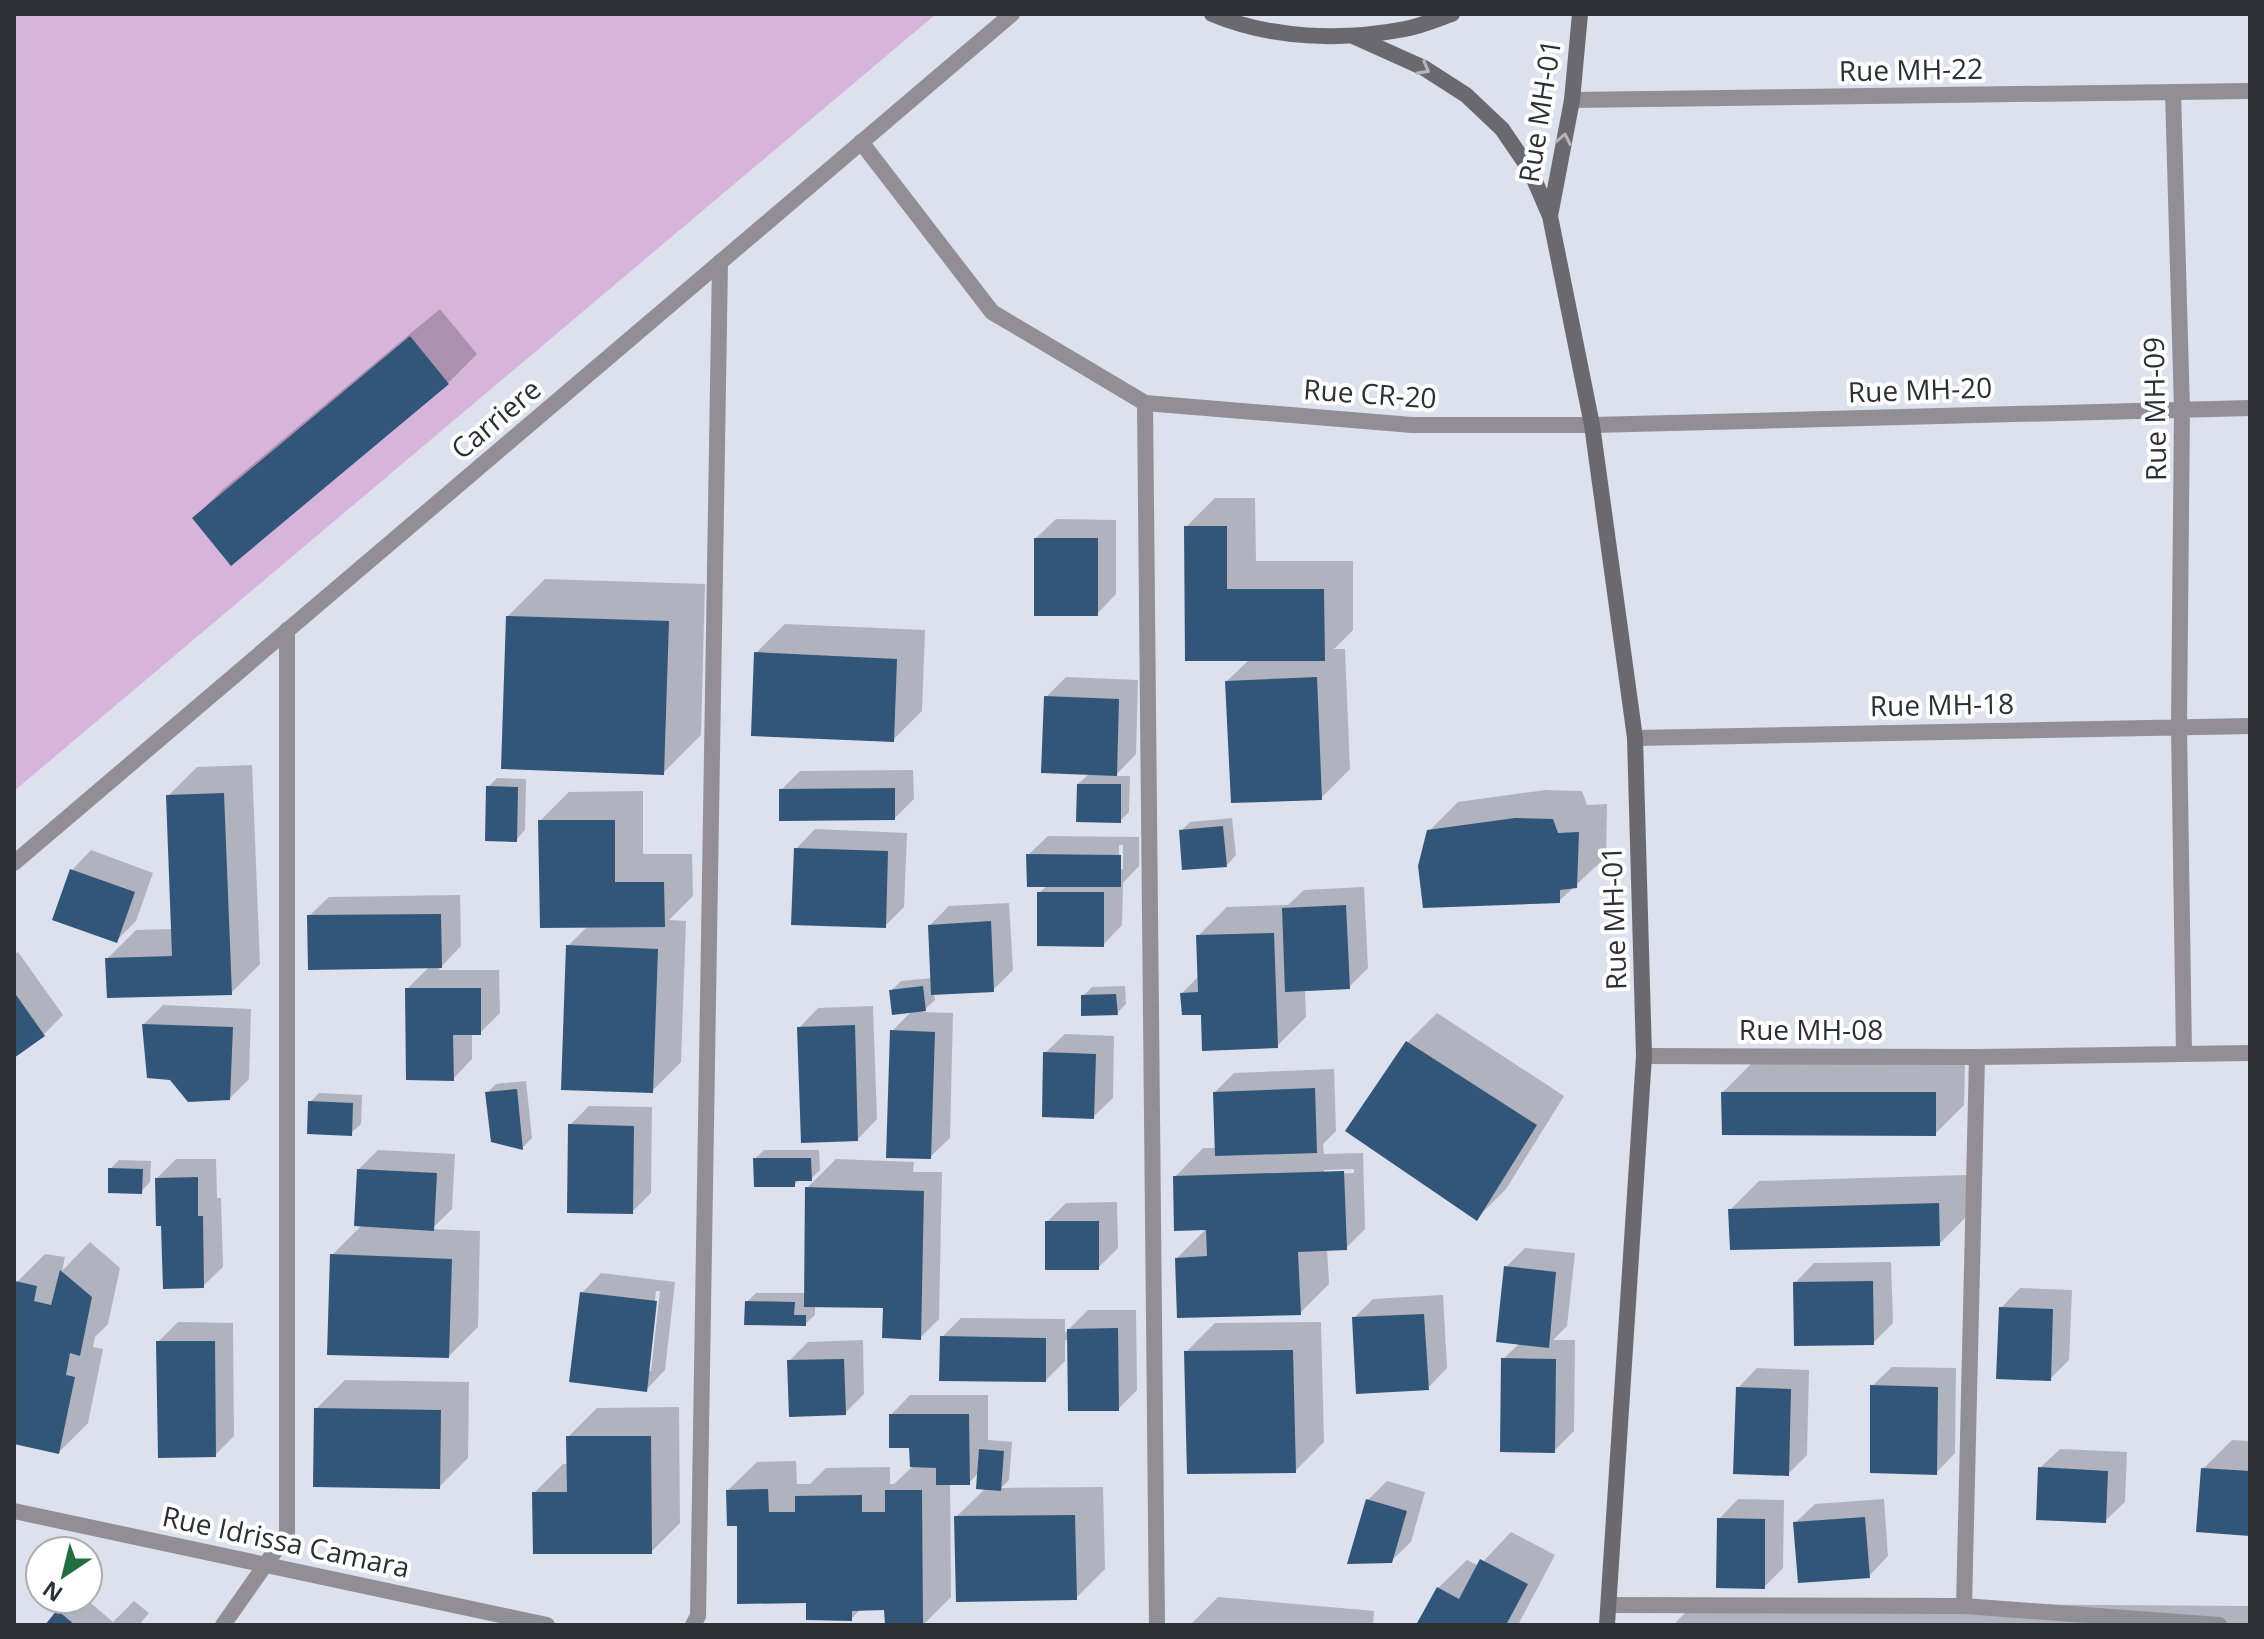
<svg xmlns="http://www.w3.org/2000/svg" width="2264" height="1639" font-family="'Open Sans',sans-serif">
<rect width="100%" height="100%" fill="#dde0ed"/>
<!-- green -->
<path fill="#d7b5db" d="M 14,14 L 936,14 L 14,791 Z"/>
<!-- shadow -->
<path fill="#0003" fill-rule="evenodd" d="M 440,309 L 477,354 L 448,383 L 232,563 L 194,518 L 223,489 Z
M 1215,498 L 1255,498 L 1256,561 L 1353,561 L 1353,630 L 1334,649 L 1345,649 L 1350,769 L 1321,798 L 1227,681 L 1250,659 L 1186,527 Z
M 1056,519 L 1116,520 L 1116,594 L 1097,614 L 1036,538 Z
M 545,579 L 705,584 L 701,735 L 663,773 L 508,616 Z
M 785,624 L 925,630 L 922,711 L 893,740 L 756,653 Z
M 1066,677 L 1138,680 L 1136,754 L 1115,776 L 1130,776 L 1129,812 L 1120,821 L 1078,784 L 1090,773 L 1046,697 Z
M 252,765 L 260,964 L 231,993 L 107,959 L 136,930 L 173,929 L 168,796 L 197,767 Z
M 913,770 L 914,799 L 895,818 L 781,790 L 800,771 Z
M 497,778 L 526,779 L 525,830 L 516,840 L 488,787 Z
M 1545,790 L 1582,791 L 1587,805 L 1607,804 L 1606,857 L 1559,901 L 1429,831 L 1458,802 Z
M 643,791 L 643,854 L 692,854 L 693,896 L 669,920 L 686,921 L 681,1062 L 652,1091 L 568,946 L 588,926 L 540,821 L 569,792 Z
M 1232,818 L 1236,855 L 1227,865 L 1181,831 L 1190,822 Z
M 815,829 L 907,833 L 904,907 L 885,926 L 796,849 Z
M 1048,836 L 1139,837 L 1139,866 L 1123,883 L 1122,925 L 1103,945 L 1039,893 L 1048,885 L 1028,855 ZM 1119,845 L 1123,845 L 1123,869 L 1119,869 Z
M 91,850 L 153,873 L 136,921 L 116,941 L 72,870 Z
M 1364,887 L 1368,968 L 1349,987 L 1305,989 L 1306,1017 L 1277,1046 L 1203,1013 L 1182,993 L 1199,976 L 1198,936 L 1227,907 L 1288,905 L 1304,890 Z
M 460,895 L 461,946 L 438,970 L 499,970 L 500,1013 L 480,1033 L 472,1033 L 472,1059 L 453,1079 L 407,989 L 430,966 L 309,916 L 329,897 Z
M 1009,903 L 1013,970 L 993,990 L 934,993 L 935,1000 L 922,1012 L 953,1013 L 950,1138 L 930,1157 L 892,1031 L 912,1011 L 891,991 L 901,981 L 932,978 L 930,925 L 949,906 Z
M 18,952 L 63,1015 L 44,1034 L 14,1056 L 14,955 Z
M 1125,986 L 1126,1004 L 1117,1013 L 1083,996 L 1092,987 Z
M 163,1005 L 251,1009 L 249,1079 L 230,1098 L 144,1024 Z
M 873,1006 L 877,1119 L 858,1139 L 799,1028 L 818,1008 Z
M 1437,1013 L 1564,1096 L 1506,1189 L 1477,1218 L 1348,1130 L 1408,1042 Z
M 1065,1034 L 1114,1036 L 1113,1098 L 1093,1117 L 1045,1053 Z
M 1752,1063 L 1965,1064 L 1964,1105 L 1935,1134 L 1723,1092 Z
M 1334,1069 L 1336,1131 L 1323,1144 L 1324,1154 L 1363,1153 L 1365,1229 L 1346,1248 L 1327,1249 L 1329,1284 L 1300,1313 L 1177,1258 L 1208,1227 L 1175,1177 L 1203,1148 L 1217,1148 L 1215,1092 L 1234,1073 ZM 1354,1169 L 1354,1173 L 1324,1174 L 1324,1170 Z
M 526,1081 L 532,1138 L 523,1147 L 487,1093 L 496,1084 Z
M 319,1093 L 362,1095 L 361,1124 L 351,1133 L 310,1102 Z
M 589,1106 L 652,1107 L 651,1193 L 632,1212 L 570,1125 Z
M 378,1150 L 455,1154 L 452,1209 L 432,1229 L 480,1231 L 478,1327 L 449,1356 L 332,1255 L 363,1224 L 359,1169 Z
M 764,1150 L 819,1150 L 820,1170 L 811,1179 L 800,1179 L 794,1185 L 755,1159 Z
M 176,1159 L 216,1159 L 217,1198 L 221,1198 L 223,1267 L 203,1286 L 163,1224 L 157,1178 Z
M 836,1159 L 914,1162 L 913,1172 L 942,1172 L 939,1319 L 920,1338 L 885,1303 L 815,1305 L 815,1315 L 805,1324 L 747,1302 L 756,1293 L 806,1293 L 807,1188 Z
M 119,1160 L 151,1161 L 150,1182 L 141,1192 L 110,1169 Z
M 1967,1175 L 1968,1215 L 1939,1244 L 1730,1210 L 1759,1181 Z
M 1117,1202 L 1118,1248 L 1098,1268 L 1047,1222 L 1066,1203 Z
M 90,1242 L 120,1268 L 108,1324 L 95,1337 L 93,1347 L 103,1349 L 88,1423 L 59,1452 L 14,1442 L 14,1295 L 17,1282 L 45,1254 L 65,1257 L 62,1271 Z
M 1525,1248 L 1575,1253 L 1567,1326 L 1553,1340 L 1575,1340 L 1574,1431 L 1554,1451 L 1503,1359 L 1520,1343 L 1506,1267 Z
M 1891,1262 L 1893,1323 L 1873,1343 L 1795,1283 L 1814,1263 Z
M 601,1273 L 675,1282 L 665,1370 L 646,1390 L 582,1293 ZM 656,1291 L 660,1291 L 651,1371 L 647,1371 Z
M 2020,1288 L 2072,1290 L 2069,1360 L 2050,1379 L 2001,1308 Z
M 1443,1295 L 1447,1368 L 1428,1388 L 1354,1318 L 1373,1299 Z
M 1088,1310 L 1136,1310 L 1137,1390 L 1118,1409 L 1069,1340 L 1065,1340 L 1065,1361 L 1046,1380 L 942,1337 L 961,1318 L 1065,1319 L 1065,1333 Z
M 178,1322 L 233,1323 L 234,1436 L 215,1455 L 158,1342 Z
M 1321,1322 L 1324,1442 L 1295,1471 L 1186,1352 L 1215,1323 Z
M 863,1340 L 864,1394 L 845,1413 L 789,1361 L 808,1342 Z
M 1892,1367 L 1956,1368 L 1955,1453 L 1936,1473 L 1872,1386 Z
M 1757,1368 L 1809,1370 L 1807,1455 L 1788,1474 L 1738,1388 Z
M 345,1380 L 469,1382 L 468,1458 L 439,1487 L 316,1409 Z
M 910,1395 L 988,1395 L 988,1440 L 1012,1442 L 1009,1480 L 1001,1488 L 1103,1487 L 1105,1569 L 1076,1598 L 956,1517 L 986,1488 L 979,1472 L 969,1483 L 950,1483 L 951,1597 L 923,1625 L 887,1625 L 886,1608 L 861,1609 L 851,1619 L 808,1601 L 739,1524 L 728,1490 L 757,1462 L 796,1461 L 797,1484 L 810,1484 L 826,1468 L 890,1467 L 890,1484 L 894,1484 L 912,1467 L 911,1446 L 891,1415 Z
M 679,1407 L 680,1523 L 651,1552 L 534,1493 L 563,1464 L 568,1464 L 568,1437 L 597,1408 Z
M 2232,1440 L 2250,1441 L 2250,1534 L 2203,1469 Z
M 2060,1449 L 2127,1452 L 2125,1502 L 2105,1521 L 2040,1468 Z
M 1387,1481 L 1425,1492 L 1411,1542 L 1391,1561 L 1368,1500 Z
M 1738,1499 L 1784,1500 L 1783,1568 L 1764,1587 L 1719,1519 Z
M 1884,1499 L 1888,1556 L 1869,1576 L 1795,1523 L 1815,1504 Z
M 1511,1532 L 1555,1555 L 1518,1625 L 1422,1625 L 1438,1588 L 1467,1560 L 1479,1566 Z
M 1218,1597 L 1374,1611 L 1373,1625 L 1190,1625 Z
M 71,1599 L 86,1599 L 113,1622 L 134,1601 L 149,1613 L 139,1625 L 47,1625 Z
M 1696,1602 L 2250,1606 L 2250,1625 L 1673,1625 Z"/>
<!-- building -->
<path fill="#31567a" d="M 410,336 L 449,384 L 231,566 L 192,518 Z
M 1184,526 L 1227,526 L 1227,589 L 1324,589 L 1325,661 L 1185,661 Z
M 1034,538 L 1098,538 L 1098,616 L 1034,616 Z
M 506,616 L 669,621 L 664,775 L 501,769 Z
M 754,652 L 897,659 L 894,742 L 751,736 Z
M 1317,677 L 1322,800 L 1231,803 L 1225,681 Z
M 1044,696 L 1119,699 L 1117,776 L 1041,773 Z
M 1077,784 L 1121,784 L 1121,823 L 1076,822 Z
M 486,786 L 518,787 L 517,842 L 485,841 Z
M 895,788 L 895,820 L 779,821 L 779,789 Z
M 224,793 L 232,995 L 107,998 L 105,958 L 172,956 L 166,795 Z
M 1515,818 L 1553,819 L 1558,833 L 1579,832 L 1577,888 L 1560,890 L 1560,903 L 1423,908 L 1418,866 L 1427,830 Z
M 538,820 L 615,820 L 615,882 L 664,882 L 665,927 L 540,928 Z
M 1223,826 L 1227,867 L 1182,870 L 1179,830 Z
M 794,848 L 888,851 L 886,928 L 791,925 Z
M 1026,854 L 1121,855 L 1121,887 L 1027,887 Z
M 70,869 L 135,892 L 117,943 L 52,920 Z
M 1037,892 L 1104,892 L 1104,947 L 1037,946 Z
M 1346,905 L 1350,989 L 1285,992 L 1282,908 Z
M 441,914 L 442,968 L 308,970 L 307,915 Z
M 991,921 L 994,992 L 931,995 L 928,925 Z
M 1274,933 L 1278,1048 L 1202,1051 L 1201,1015 L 1182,1015 L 1180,993 L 1198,992 L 1196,935 Z
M 566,945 L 658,949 L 653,1093 L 561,1090 Z
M 923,986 L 926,1011 L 892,1015 L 889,990 Z
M 405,988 L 481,988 L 481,1035 L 453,1035 L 454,1081 L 406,1080 Z
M 14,992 L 45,1036 L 14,1058 Z
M 1116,994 L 1118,1015 L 1081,1016 L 1081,995 Z
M 142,1024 L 233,1027 L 230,1100 L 188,1102 L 170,1080 L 147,1078 Z
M 855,1025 L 858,1141 L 801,1143 L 797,1027 Z
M 890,1030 L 935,1032 L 931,1159 L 886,1158 Z
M 1406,1041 L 1537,1125 L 1477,1221 L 1345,1131 Z
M 1043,1052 L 1096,1054 L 1094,1119 L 1042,1117 Z
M 1315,1088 L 1317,1153 L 1215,1156 L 1213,1092 Z
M 517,1089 L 523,1150 L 491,1142 L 485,1092 Z
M 1721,1092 L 1936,1092 L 1936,1136 L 1722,1135 Z
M 308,1101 L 353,1103 L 352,1136 L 307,1134 Z
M 568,1124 L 634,1126 L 633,1214 L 567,1213 Z
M 753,1158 L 811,1158 L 812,1181 L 795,1181 L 795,1187 L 754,1187 Z
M 108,1168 L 143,1169 L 142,1194 L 108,1193 Z
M 357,1169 L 437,1173 L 434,1231 L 354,1226 Z
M 1344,1171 L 1347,1250 L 1298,1252 L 1301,1315 L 1177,1318 L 1175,1258 L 1207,1256 L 1206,1230 L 1174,1231 L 1173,1176 Z
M 198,1177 L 198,1216 L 203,1216 L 204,1288 L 163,1289 L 161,1226 L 156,1226 L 155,1178 Z
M 805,1187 L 924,1191 L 921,1340 L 882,1338 L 883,1308 L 804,1307 Z
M 1939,1203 L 1940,1246 L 1730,1250 L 1728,1209 Z
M 1045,1221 L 1099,1221 L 1099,1270 L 1045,1270 Z
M 330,1254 L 452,1259 L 449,1358 L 327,1355 Z
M 1504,1266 L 1556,1272 L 1549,1348 L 1496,1342 Z
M 60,1270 L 92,1297 L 80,1356 L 70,1353 L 66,1375 L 75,1377 L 59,1454 L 14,1444 L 14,1285 L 15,1281 L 37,1286 L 34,1301 L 51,1305 Z
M 1873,1281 L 1874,1345 L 1794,1346 L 1793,1282 Z
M 580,1292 L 657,1301 L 647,1392 L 569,1382 Z
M 745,1301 L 795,1302 L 794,1315 L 806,1315 L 806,1326 L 744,1325 Z
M 1999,1307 L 2053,1309 L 2051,1381 L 1996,1379 Z
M 1424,1314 L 1429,1390 L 1356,1394 L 1352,1317 Z
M 1118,1328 L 1119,1411 L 1068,1411 L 1067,1329 Z
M 940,1336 L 1046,1338 L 1046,1382 L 939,1381 Z
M 156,1341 L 215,1341 L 216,1457 L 158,1458 Z
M 1293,1350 L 1296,1473 L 1187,1474 L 1184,1351 Z
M 1501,1358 L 1556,1359 L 1555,1453 L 1500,1452 Z
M 844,1359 L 846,1415 L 789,1417 L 787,1360 Z
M 1870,1385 L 1938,1387 L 1937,1475 L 1870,1473 Z
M 1736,1387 L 1791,1389 L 1789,1476 L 1733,1474 Z
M 314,1408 L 441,1410 L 440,1489 L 313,1487 Z
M 889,1414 L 969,1414 L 970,1485 L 936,1485 L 936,1468 L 910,1467 L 909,1448 L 889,1448 Z
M 566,1436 L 651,1436 L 652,1554 L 533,1554 L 532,1492 L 567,1492 Z
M 979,1449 L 1004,1451 L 1001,1491 L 976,1489 Z
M 2038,1467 L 2108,1471 L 2106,1523 L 2036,1520 Z
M 2201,1468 L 2250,1471 L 2250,1536 L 2196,1532 Z
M 768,1489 L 769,1512 L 795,1512 L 795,1496 L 862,1495 L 862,1512 L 885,1512 L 885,1490 L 922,1490 L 923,1625 L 885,1625 L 884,1610 L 852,1611 L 852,1621 L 806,1620 L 806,1603 L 737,1604 L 737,1526 L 727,1526 L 726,1490 Z
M 1366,1499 L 1407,1511 L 1392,1563 L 1347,1564 Z
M 1075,1515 L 1077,1600 L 956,1602 L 954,1516 Z
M 1865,1517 L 1870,1578 L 1798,1583 L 1793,1522 Z
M 1717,1518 L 1765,1519 L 1765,1589 L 1716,1588 Z
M 1480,1559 L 1528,1584 L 1506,1625 L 1416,1625 L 1437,1587 L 1459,1599 Z
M 57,1610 L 75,1625 L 45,1625 Z"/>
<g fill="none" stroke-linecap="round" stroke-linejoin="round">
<!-- minor -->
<path stroke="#918f95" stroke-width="16" d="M 2173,92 L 2182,409 L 2179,726 L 2184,1054
M 1572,100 L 2250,91
M 861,142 L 992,312 L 1145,403 L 1412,425 L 1592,425 L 2250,408
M 1145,403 L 1157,1625
M 1635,738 L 2250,726
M 1644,1056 L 1977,1057 L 2250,1053
M 1610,1605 L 1964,1606 L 2219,1625
M 1964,1606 L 1977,1057
M 223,1625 L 287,1534 L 287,630
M 693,1625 L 698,1616 L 720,262"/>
<!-- tertiary -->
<path stroke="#918f95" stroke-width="16" d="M 14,863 L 1012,14
M 14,1511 L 547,1625"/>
<!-- secondary -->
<path stroke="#6b6970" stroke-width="16" d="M 1212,14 C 1271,39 1342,41 1405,29 C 1421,26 1437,19 1452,14
M 1353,36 L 1424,68 L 1466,95 L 1502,129 L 1530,170 L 1550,216 L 1592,425 L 1635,738 L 1644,1056 L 1607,1625
M 1550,216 L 1572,100 L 1580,14"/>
</g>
<!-- one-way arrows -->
<defs><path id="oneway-chevron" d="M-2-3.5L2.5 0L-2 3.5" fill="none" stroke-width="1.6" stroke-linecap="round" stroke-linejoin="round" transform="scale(2)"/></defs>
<g stroke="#b5b4b8">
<use href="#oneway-chevron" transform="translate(1424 69) rotate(29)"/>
<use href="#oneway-chevron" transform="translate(1564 139) rotate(-79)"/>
</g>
<g text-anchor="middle" stroke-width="8" stroke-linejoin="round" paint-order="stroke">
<!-- street labels -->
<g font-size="28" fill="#2e2f34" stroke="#fff">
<text transform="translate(1911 70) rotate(-1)" y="10">Rue MH-22</text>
<text transform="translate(1540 111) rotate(-81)" y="10">Rue MH-01</text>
<text transform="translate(1920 390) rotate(-2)" y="10">Rue MH-20</text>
<text transform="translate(1370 394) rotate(4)" y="10">Rue CR-20</text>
<text transform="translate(2155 409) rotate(-91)" y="10">Rue MH-09</text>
<text transform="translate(496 419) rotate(-40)" y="10">Carriere</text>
<text transform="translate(1942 705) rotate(-1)" y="10">Rue MH-18</text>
<text transform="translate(1614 918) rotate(-92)" y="10">Rue MH-01</text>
<text x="1811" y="1040">Rue MH-08</text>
<text transform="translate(286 1542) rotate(12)" y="10">Rue Idrissa Camara</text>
</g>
</g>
<!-- border -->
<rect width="2264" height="1639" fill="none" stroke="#2e2f34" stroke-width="32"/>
<!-- north arrow -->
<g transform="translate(64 1575) rotate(215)"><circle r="38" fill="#ffffff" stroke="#abacae" stroke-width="2"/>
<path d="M0-6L14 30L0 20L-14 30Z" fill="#216f3f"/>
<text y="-12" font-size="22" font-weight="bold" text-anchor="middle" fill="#2e2f34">N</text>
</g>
</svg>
